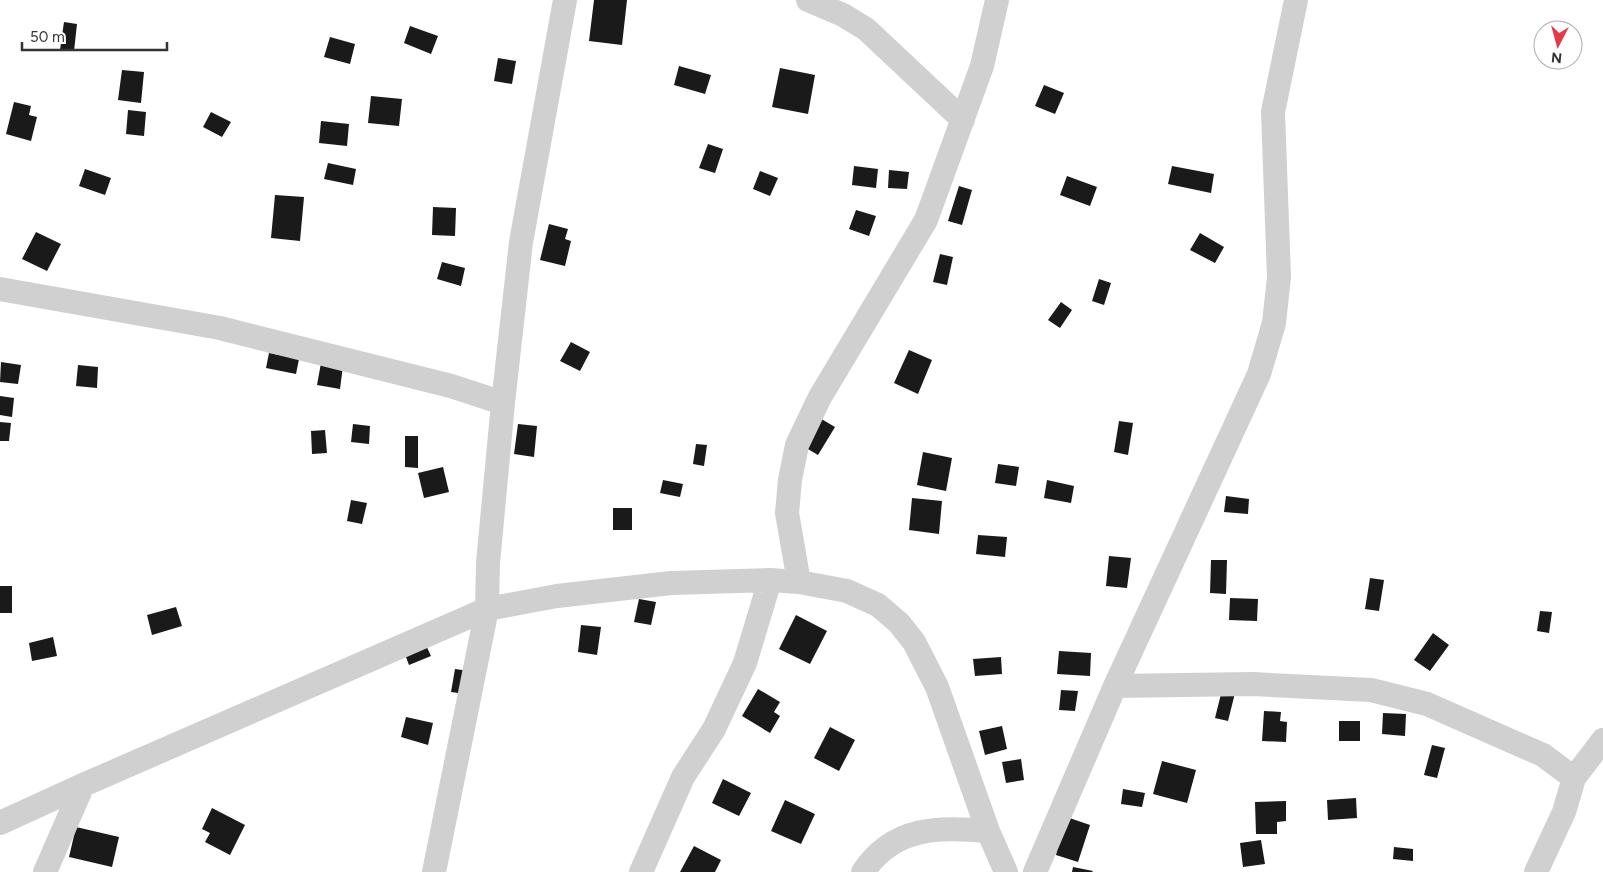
<svg xmlns="http://www.w3.org/2000/svg" width="1603" height="872" font-family="Figtree,sans-serif">
<rect width="100%" height="100%" fill="#fff"/>
<!-- building -->
<path fill="#1a1a1a" d="M 594,0 L 627,0 L 622,45 L 589,41 Z
M 64,22 L 77,24 L 74,51 L 60,50 Z
M 410,26 L 438,36 L 431,54 L 404,43 Z
M 330,37 L 355,44 L 350,64 L 324,57 Z
M 498,58 L 516,61 L 512,84 L 494,81 Z
M 679,66 L 711,75 L 705,94 L 674,85 Z
M 780,68 L 815,75 L 808,114 L 772,107 Z
M 122,70 L 144,72 L 141,103 L 118,100 Z
M 1044,85 L 1064,93 L 1055,114 L 1035,106 Z
M 371,96 L 402,99 L 399,126 L 368,123 Z
M 14,102 L 31,106 L 29,115 L 37,117 L 31,141 L 6,134 Z
M 128,110 L 146,112 L 144,136 L 126,134 Z
M 211,112 L 231,122 L 222,137 L 203,127 Z
M 321,121 L 349,124 L 347,146 L 319,143 Z
M 708,144 L 723,149 L 715,173 L 699,168 Z
M 328,163 L 356,169 L 353,185 L 324,179 Z
M 854,166 L 878,169 L 876,188 L 852,185 Z
M 1172,166 L 1214,174 L 1211,193 L 1168,184 Z
M 85,169 L 111,178 L 105,195 L 79,186 Z
M 889,170 L 909,172 L 907,189 L 888,188 Z
M 760,171 L 778,178 L 770,196 L 753,189 Z
M 1067,176 L 1097,187 L 1090,206 L 1060,195 Z
M 959,186 L 972,190 L 962,225 L 948,221 Z
M 275,195 L 304,197 L 300,241 L 271,238 Z
M 433,207 L 456,208 L 455,236 L 432,235 Z
M 856,210 L 876,216 L 869,236 L 849,229 Z
M 549,224 L 568,229 L 565,239 L 571,241 L 565,266 L 540,260 Z
M 36,232 L 61,244 L 47,271 L 22,259 Z
M 1200,233 L 1224,247 L 1215,263 L 1190,250 Z
M 940,254 L 953,257 L 947,285 L 933,282 Z
M 442,262 L 465,268 L 461,286 L 437,279 Z
M 1099,279 L 1111,283 L 1104,305 L 1092,301 Z
M 1061,302 L 1072,310 L 1060,328 L 1048,320 Z
M 571,342 L 590,352 L 580,371 L 560,361 Z
M 909,350 L 932,360 L 918,394 L 894,383 Z
M 269,353 L 299,359 L 296,374 L 266,368 Z
M 1,362 L 21,365 L 18,384 L 0,382 Z
M 321,363 L 343,366 L 340,389 L 317,385 Z
M 78,365 L 98,367 L 97,388 L 76,386 Z
M 0,396 L 14,398 L 12,417 L 0,415 Z
M 818,417 L 835,427 L 818,455 L 801,445 Z
M 1119,421 L 1133,423 L 1128,455 L 1114,452 Z
M 0,422 L 11,423 L 9,441 L 0,441 Z
M 353,424 L 370,426 L 369,444 L 351,442 Z
M 518,424 L 537,426 L 534,457 L 514,454 Z
M 325,430 L 327,453 L 312,454 L 311,431 Z
M 405,436 L 418,436 L 418,468 L 405,467 Z
M 696,444 L 707,445 L 704,466 L 693,464 Z
M 923,452 L 952,458 L 946,491 L 917,485 Z
M 998,464 L 1019,467 L 1016,486 L 995,483 Z
M 443,467 L 449,492 L 424,498 L 418,473 Z
M 663,480 L 683,484 L 680,497 L 660,493 Z
M 1047,480 L 1074,486 L 1071,503 L 1044,498 Z
M 1226,496 L 1249,499 L 1248,514 L 1224,512 Z
M 912,498 L 942,501 L 939,534 L 909,530 Z
M 351,500 L 367,503 L 362,524 L 347,521 Z
M 613,508 L 632,508 L 632,530 L 613,530 Z
M 978,535 L 1007,537 L 1005,557 L 976,554 Z
M 1109,556 L 1131,558 L 1127,588 L 1106,586 Z
M 1211,560 L 1227,560 L 1226,594 L 1210,593 Z
M 1370,578 L 1384,580 L 1379,611 L 1365,609 Z
M 0,586 L 12,586 L 12,613 L 0,613 Z
M 1230,598 L 1258,599 L 1257,621 L 1229,620 Z
M 639,599 L 656,602 L 651,625 L 634,622 Z
M 176,607 L 182,626 L 152,635 L 147,615 Z
M 1540,611 L 1552,612 L 1549,633 L 1537,631 Z
M 796,615 L 827,631 L 810,664 L 779,649 Z
M 581,625 L 601,627 L 597,655 L 578,652 Z
M 1433,633 L 1449,645 L 1430,671 L 1414,660 Z
M 53,637 L 57,656 L 32,661 L 29,643 Z
M 425,643 L 431,656 L 409,665 L 404,652 Z
M 1059,651 L 1091,653 L 1090,676 L 1057,674 Z
M 1001,657 L 1002,674 L 975,676 L 973,659 Z
M 455,669 L 469,671 L 466,694 L 451,692 Z
M 758,689 L 780,702 L 774,712 L 780,716 L 770,733 L 742,716 Z
M 1061,690 L 1078,691 L 1075,711 L 1059,710 Z
M 1222,690 L 1235,693 L 1228,721 L 1215,718 Z
M 1264,711 L 1281,712 L 1280,721 L 1287,722 L 1286,742 L 1262,741 Z
M 1383,713 L 1406,714 L 1405,736 L 1382,734 Z
M 406,717 L 433,723 L 428,745 L 401,737 Z
M 1339,721 L 1360,721 L 1360,741 L 1339,741 Z
M 1002,726 L 1007,749 L 985,755 L 979,731 Z
M 830,727 L 855,740 L 839,771 L 814,758 Z
M 1432,745 L 1445,748 L 1437,778 L 1424,775 Z
M 1021,759 L 1024,780 L 1006,783 L 1002,762 Z
M 1162,761 L 1196,770 L 1187,803 L 1153,794 Z
M 723,779 L 751,793 L 739,816 L 712,803 Z
M 1123,789 L 1145,793 L 1142,807 L 1121,804 Z
M 1356,798 L 1357,818 L 1328,820 L 1327,800 Z
M 785,800 L 815,814 L 801,844 L 771,831 Z
M 1286,801 L 1286,821 L 1277,822 L 1277,834 L 1256,834 L 1255,802 Z
M 212,808 L 245,825 L 230,855 L 205,842 L 210,833 L 202,829 Z
M 1052,812 L 1090,825 L 1078,862 L 1056,855 L 1058,846 Z
M 76,827 L 119,837 L 112,867 L 69,857 Z
M 1261,840 L 1265,864 L 1243,867 L 1240,843 Z
M 694,846 L 721,860 L 715,872 L 680,872 Z
M 1394,847 L 1413,849 L 1413,861 L 1393,859 Z
M 1073,867 L 1093,871 L 1092,872 L 1072,872 Z"/>
<g fill="none" stroke-linecap="round" stroke-linejoin="round">
<!-- minor -->
<path stroke="#d0d0d0" stroke-width="24" d="M 808,0 L 843,15 L 866,29 L 963,120
M 0,289 L 220,328 L 451,386 L 503,403
M 799,582 L 787,513 L 790,480 L 797,445 L 820,397 L 926,220 L 982,66 L 997,0
M 1115,686 L 1252,684 L 1371,690 L 1427,704 L 1543,755 L 1574,778
M 0,823 L 83,785 L 487,609 L 557,596 L 671,583 L 770,580 L 799,582 L 847,591 L 878,605 L 899,623 L 914,642 L 937,687 L 988,831 L 1006,872
M 45,872 L 83,785
M 434,872 L 487,609 L 488,563 L 503,403 L 521,242 L 565,0
M 641,872 L 683,777 L 714,729 L 745,663 L 770,580
M 863,872 C 894,826 938,827 988,831
M 1035,872 L 1115,686 L 1259,374 L 1274,323 L 1279,277 L 1273,112 L 1296,0
M 1536,872 L 1564,812 L 1574,778 L 1603,740"/>
</g>
<!-- north arrow -->
<g transform="translate(1558 45) rotate(186)"><circle r="24" fill="#ffffff" stroke="#adadad"/>
<path d="M0-4L9 19L0 12L-9 19Z" fill="#e63946"/>
<text y="-8" font-size="14" font-weight="bold" text-anchor="middle" fill="#333333">N</text>
</g>
<!-- scale -->
<path d="M22 42v8h145v-8" fill="none" stroke="#333333" stroke-width="2.5"/>
<text x="30" y="42" font-size="15" fill="#333333" stroke="#ffffff" stroke-width="4" paint-order="stroke">50 m</text>
</svg>
